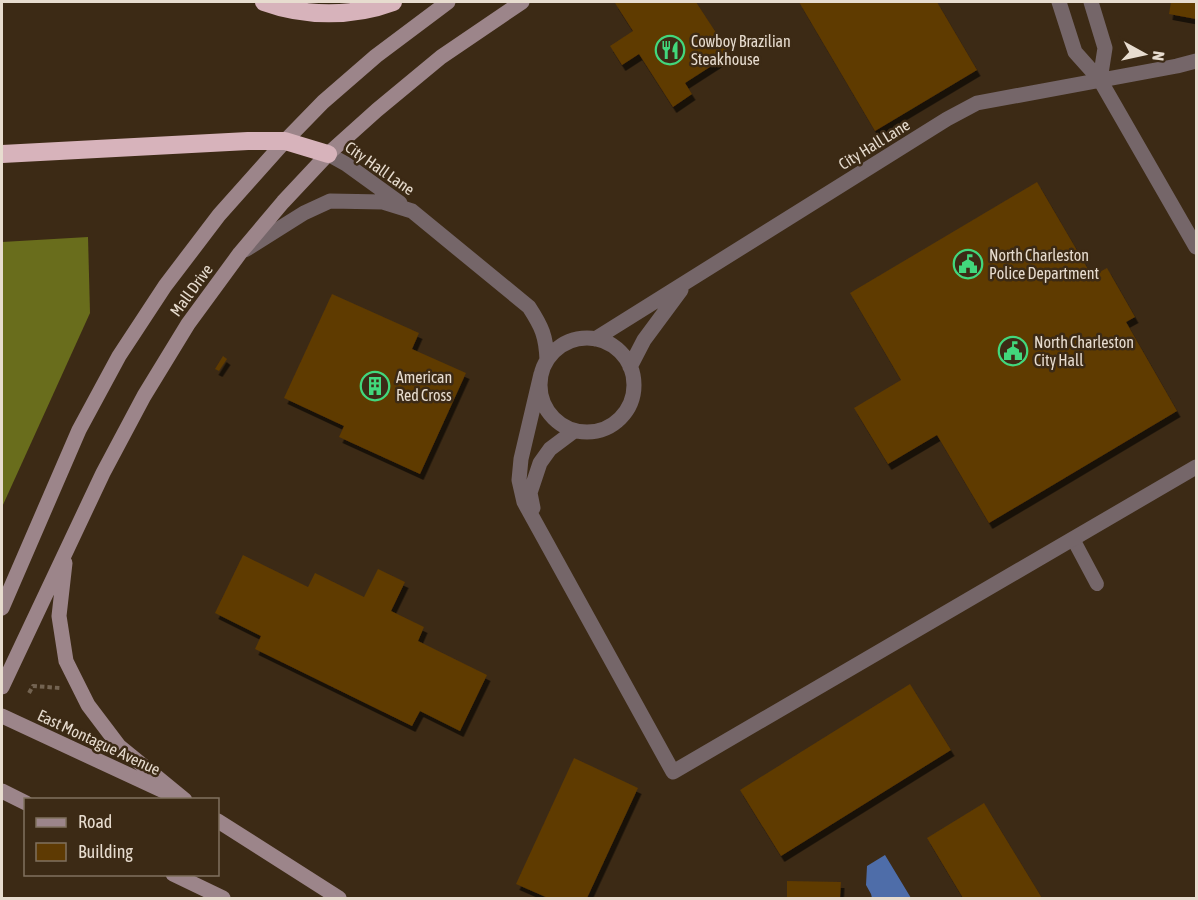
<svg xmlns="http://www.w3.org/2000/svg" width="1198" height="900" font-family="'Asap Condensed',sans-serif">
<defs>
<filter id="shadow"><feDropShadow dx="3.5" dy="6" stdDeviation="0" flood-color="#0009"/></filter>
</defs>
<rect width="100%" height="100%" fill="#3c2a15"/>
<!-- forest -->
<path fill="#696d1c" d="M 88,237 L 90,313 L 2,507 L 2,242 Z"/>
<!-- water -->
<path fill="#4e6da9" d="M 885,855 L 911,898 L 872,898 L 871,894 L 866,885 L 867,866 Z"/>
<!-- building -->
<path fill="#5e3a03" filter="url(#shadow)" d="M 617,2 L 696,2 L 730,54 L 685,83 L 692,94 L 673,107 L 639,54 L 622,65 L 610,46 L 633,31 L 615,3 Z
M 799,2 L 937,2 L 977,70 L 875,131 Z
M 1171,2 L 1196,2 L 1196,19 L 1169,14 Z
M 1037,182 L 1092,276 L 1107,268 L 1135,317 L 1126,322 L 1177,411 L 989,523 L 937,435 L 888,464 L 854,408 L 901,380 L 850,293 Z
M 332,294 L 419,333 L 412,349 L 466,373 L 420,474 L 339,437 L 344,426 L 284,398 Z
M 223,356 L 227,359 L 219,371 L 215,369 Z
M 243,555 L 308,587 L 315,573 L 364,597 L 378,569 L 405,582 L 391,611 L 424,627 L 418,641 L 487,675 L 460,731 L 420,711 L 412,726 L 255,649 L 261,636 L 215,613 Z
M 910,684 L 951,750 L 781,856 L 740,790 Z
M 574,758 L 638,788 L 587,898 L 548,898 L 516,884 Z
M 984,803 L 1042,898 L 963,898 L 927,838 Z
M 787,881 L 841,882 L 840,898 L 787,898 Z"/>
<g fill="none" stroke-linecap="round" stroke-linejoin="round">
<!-- path -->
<path stroke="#736351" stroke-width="4" stroke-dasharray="4.5 3" stroke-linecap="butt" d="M 29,693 L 33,686 L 60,688"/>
<!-- lane -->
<path stroke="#756669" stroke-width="14" d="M 1073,539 L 1097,584"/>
<!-- street -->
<path stroke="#756669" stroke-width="15" d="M 1059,2 L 1075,52 L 1100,80 L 1196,247
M 1091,2 L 1105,48 L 1100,80
M 328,154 L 346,164 L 400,203
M 245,250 L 304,213 L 330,201 L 383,202 L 412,211 L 529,307 C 542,327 546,336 547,360
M540 385a47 47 0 1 1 94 0a47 47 0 1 1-94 0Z
M 595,339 L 947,119 L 977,103 L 1177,66 L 1196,61
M 630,367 L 644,340 L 681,290
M 541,374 L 521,459 L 519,480 L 524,502 L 673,772 L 1196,467
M 533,508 L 530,493 L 540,463 L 550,449 L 574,431"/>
<!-- secondary -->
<path stroke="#9c858a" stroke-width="15" d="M 65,563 L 59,616 L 66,661 L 88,705 L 119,746 L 185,800
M 2,608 L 79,430 L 119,356 L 165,286 L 219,215 L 285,141 L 323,102 L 376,56 L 448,2
M 2,687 L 103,473 L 144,396 L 188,324 L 240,253 L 283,202 L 328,154 L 377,110 L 441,57 L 522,2
M 2,716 L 170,794
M 2,791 L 26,803
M 218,821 L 339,898
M 173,874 L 223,898"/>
<!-- highway -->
<path stroke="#d7b3bb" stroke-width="18" d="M 264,2 C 305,17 353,17 393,2
M 2,154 L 248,141 L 285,141 L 328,154"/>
</g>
<!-- icons -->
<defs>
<g id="restaurant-ring" transform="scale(1.5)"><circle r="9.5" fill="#3c2a15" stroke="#42d77c" stroke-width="1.5"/><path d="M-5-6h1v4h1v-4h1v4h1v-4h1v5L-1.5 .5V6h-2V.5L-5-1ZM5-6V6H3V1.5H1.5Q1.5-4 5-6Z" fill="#42d77c"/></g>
<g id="civic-ring" transform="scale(1.5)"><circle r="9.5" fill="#3c2a15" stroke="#42d77c" stroke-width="1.5"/><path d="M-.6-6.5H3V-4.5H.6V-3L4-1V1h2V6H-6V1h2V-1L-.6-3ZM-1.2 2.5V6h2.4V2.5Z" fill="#42d77c"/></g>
<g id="building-ring" transform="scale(1.5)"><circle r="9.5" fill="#3c2a15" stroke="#42d77c" stroke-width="1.5"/><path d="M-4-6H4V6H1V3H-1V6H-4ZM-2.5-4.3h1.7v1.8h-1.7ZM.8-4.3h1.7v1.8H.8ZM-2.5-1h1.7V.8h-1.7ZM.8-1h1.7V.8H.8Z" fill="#42d77c"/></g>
</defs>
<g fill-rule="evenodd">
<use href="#restaurant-ring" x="670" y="50"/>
<use href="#civic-ring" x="968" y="264"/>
<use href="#civic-ring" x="1013" y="351"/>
<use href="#building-ring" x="375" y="386"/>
</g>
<g text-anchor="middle" stroke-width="5" stroke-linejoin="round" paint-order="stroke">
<!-- poi labels -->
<g font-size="16" fill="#e7dccf" stroke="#3c2a15" text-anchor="start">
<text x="691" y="47">Cowboy Brazilian<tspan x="691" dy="18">Steakhouse</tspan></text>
<text x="989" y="261">North Charleston<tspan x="989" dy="18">Police Department</tspan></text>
<text x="1034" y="348">North Charleston<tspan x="1034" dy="18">City Hall</tspan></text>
<text x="396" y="383">American<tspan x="396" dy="18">Red Cross</tspan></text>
</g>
<!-- street labels -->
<g font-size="16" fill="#e7dccf" stroke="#3c2a15">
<text transform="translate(874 144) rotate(-32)" y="6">City Hall Lane</text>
<text transform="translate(380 168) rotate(35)" y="6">City Hall Lane</text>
<text transform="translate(191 290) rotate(-54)" y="6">Mall Drive</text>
<text transform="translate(99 742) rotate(25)" y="6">East Montague Avenue</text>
</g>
</g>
<!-- border -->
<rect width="1198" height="900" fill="none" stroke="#e7dccf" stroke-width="6"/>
<!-- legend -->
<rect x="24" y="798" width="195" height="78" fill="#3c2a15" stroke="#80715f" stroke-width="1.5"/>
<rect x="36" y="818" width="30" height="9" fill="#9c858a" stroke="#80715f" stroke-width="1.5"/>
<text x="78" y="828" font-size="18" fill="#e7dccf">Road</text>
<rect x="36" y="843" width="30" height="18" fill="#5e3a03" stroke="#80715f" stroke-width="1.5"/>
<text x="78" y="858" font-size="18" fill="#e7dccf">Building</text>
<!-- north arrow -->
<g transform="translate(1144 54) rotate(98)" stroke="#3c2a15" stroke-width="4.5" paint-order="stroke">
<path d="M0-4.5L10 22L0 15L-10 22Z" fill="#e7dccf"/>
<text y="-9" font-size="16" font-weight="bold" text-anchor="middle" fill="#e7dccf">N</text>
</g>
</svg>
